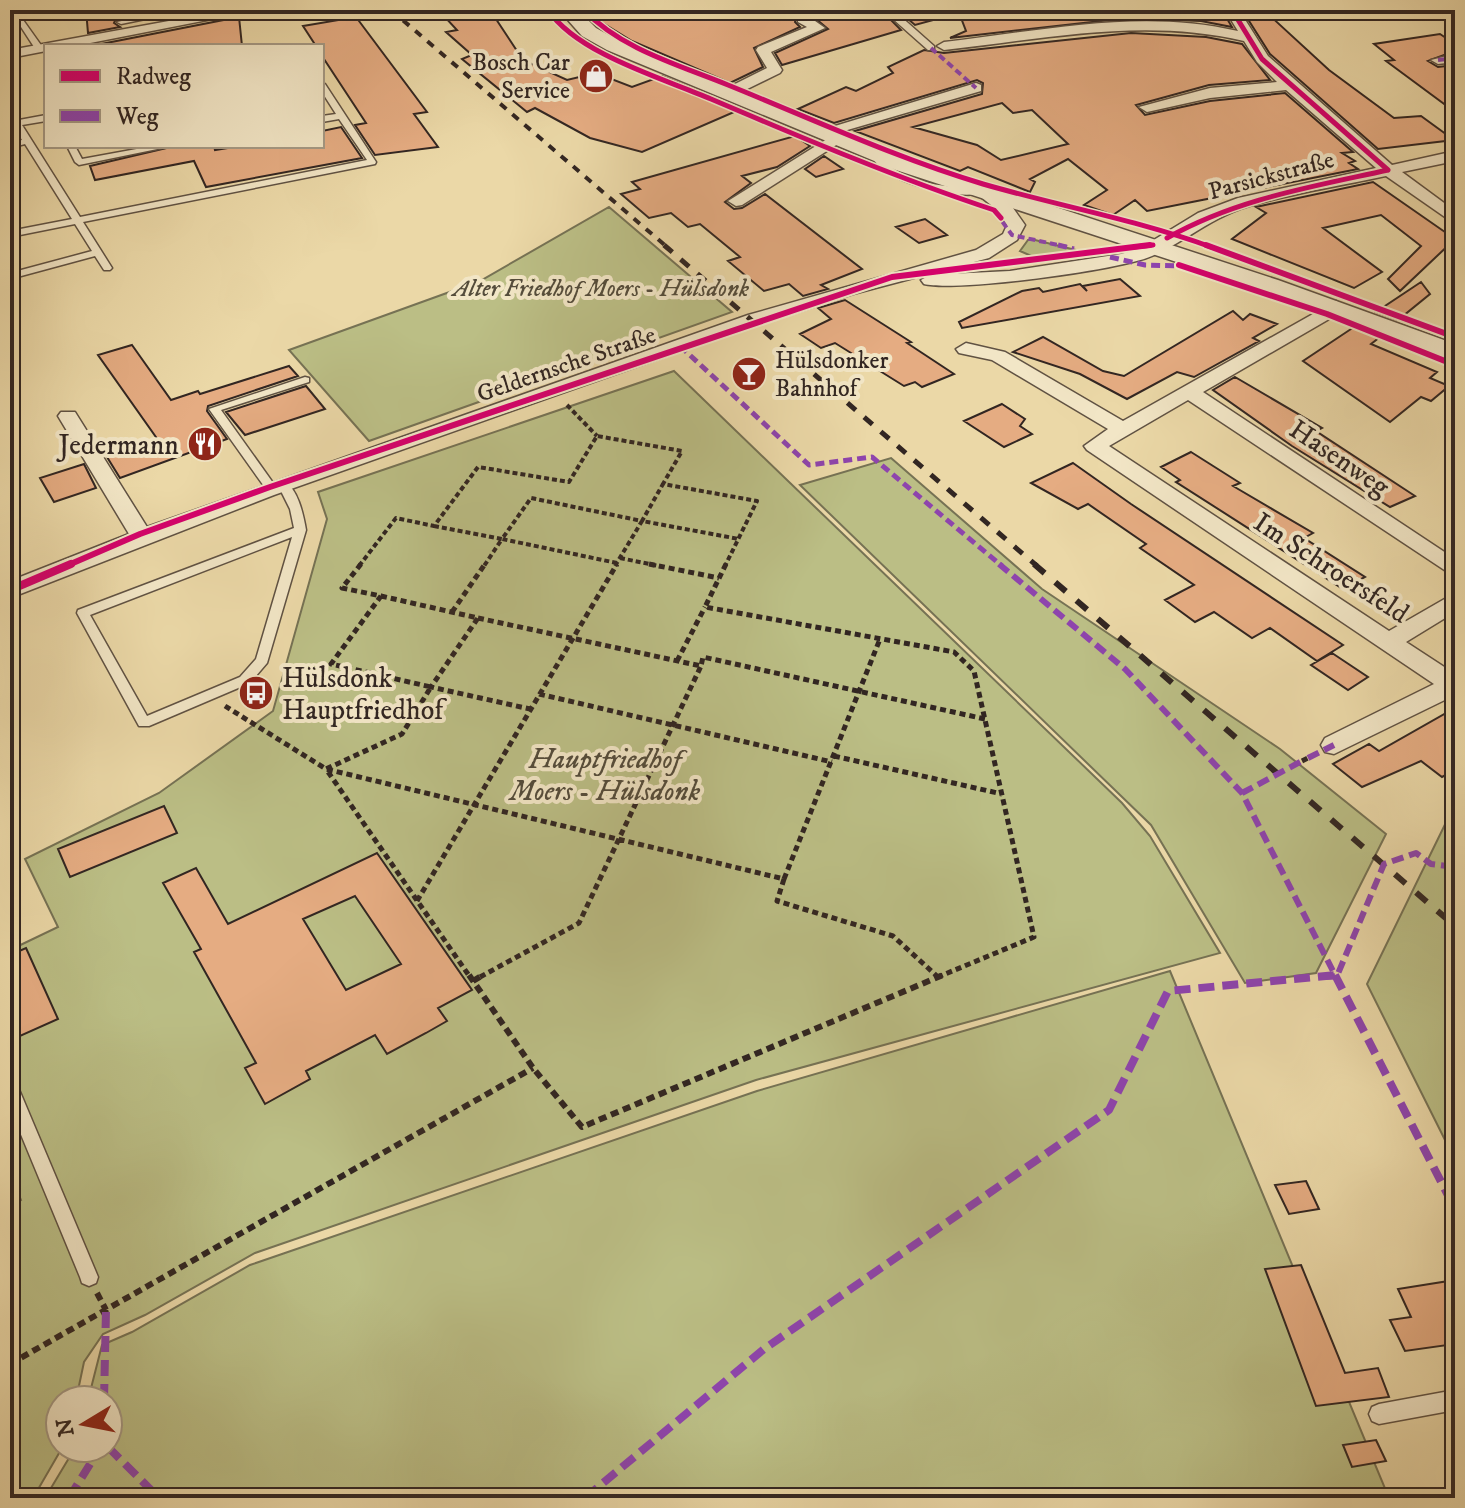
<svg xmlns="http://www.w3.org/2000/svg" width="1465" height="1508" font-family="'IM FELL DW Pica',serif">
<rect width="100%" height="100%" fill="#ebd8a7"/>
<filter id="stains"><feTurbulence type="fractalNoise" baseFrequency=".0025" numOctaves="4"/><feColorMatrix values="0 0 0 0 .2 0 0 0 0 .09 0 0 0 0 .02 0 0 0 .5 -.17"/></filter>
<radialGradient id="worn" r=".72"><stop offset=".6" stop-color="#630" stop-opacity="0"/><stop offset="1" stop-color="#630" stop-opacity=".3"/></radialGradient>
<!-- green -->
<path fill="#bbbe85" stroke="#767254" stroke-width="2" d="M 609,207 L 732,312 L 369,441 L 289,350 L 480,281 Z
M 1028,240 L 1035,240 L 1084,252 L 1036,258 L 1020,251 Z
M 674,371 L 1122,803 L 1150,836 L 1220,953 L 756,1080 L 255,1253 L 145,1315 L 103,1334 L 84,1362 L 76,1400 L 60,1400 L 62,1448 L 33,1498 L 10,1498 L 10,1207 L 21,1200 L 10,1172 L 10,950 L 58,927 L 25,859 L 159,793 L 273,711 L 327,519 L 318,492 Z
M 891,458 L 1042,589 L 1280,749 L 1386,834 L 1316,973 L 1245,983 L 1151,825 L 800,485 Z
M 1455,804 L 1455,1160 L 1367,984 Z
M 1170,971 L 1389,1498 L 45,1498 L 75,1448 L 108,1448 L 108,1400 L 88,1400 L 102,1345 L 132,1332 L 250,1265 L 757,1091 Z"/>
<!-- building -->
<path fill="#e5ac82" stroke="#322622" stroke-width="2" fill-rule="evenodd" d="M 86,10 L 159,10 L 116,19 L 114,23 L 120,27 L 88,33 Z
M 446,10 L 490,10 L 523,60 L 567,80 L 596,73 L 632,87 L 662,76 L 741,109 L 642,152 L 590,138 L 535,108 L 527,112 L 462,59 L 472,55 L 446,32 L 457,30 L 443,15 L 450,14 Z
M 624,10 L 947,10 L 948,16 L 915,25 L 901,13 L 893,12 L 890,19 L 901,30 L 782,65 L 775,53 L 828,29 L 810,14 L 798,13 L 795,22 L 800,27 L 754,48 L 763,67 L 730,83 L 632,41 L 593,17 Z
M 958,10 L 1223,12 L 1232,27 L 1201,21 L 1128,18 L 950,38 L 966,31 Z
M 1244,13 L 1267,13 L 1329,70 L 1394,118 L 1421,116 L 1454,140 L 1378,149 L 1270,54 Z
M 239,17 L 242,46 L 91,46 Z
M 356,17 L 427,112 L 414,114 L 438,147 L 375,155 L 355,125 L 366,123 L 322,56 L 322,46 L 316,46 L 303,26 Z
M 1131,33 L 1206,37 L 1242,44 L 1270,80 L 1209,85 L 1136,105 L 1145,115 L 1210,101 L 1285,93 L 1353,152 L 1342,153 L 1355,161 L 1349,163 L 1358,169 L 1147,211 L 1135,200 L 1113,215 L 1084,205 L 1107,190 L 1068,159 L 1030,179 L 1035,182 L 1030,192 L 968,167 L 960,171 L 855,131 L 982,94 L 983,83 L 977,80 L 834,123 L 798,109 L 846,87 L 856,91 L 893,73 L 888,67 L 924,50 L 944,53 ZM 1002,103 L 1013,113 L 1032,110 L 1068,144 L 1001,160 L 977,145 L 913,127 Z
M 1440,34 L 1455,44 L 1455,51 L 1428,61 L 1438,67 L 1455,65 L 1455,112 L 1386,61 L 1394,60 L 1374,44 Z
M 341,127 L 362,158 L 206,187 L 194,161 L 95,180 L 90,166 L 175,146 L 214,146 L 215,150 L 240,146 L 322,146 L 322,131 Z
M 795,136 L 810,146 L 777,167 L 742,176 L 751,183 L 725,202 L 734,209 L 742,208 L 765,194 L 862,269 L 821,285 L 828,289 L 803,296 L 789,284 L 764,291 L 728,261 L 740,257 L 700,224 L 688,227 L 671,213 L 649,218 L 621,194 L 640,189 L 632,182 Z
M 824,156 L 843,169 L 816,177 L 805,169 Z
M 1373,182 L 1455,239 L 1400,291 L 1388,279 L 1421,246 L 1381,215 L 1323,228 L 1382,272 L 1354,288 L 1232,239 L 1266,213 L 1256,207 Z
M 925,219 L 947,235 L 919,243 L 896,227 Z
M 1120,279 L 1140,296 L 962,328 L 959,322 L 1022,291 L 1039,288 L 1043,292 L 1080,284 L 1087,291 L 1083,286 Z
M 1421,282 L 1430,294 L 1398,320 L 1376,312 Z
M 845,300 L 911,342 L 907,343 L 954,374 L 922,387 L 915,382 L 904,386 L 835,343 L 821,348 L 800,334 L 831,319 L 818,308 Z
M 1233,311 L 1243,320 L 1250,314 L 1277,324 L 1253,338 L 1259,341 L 1194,377 L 1177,372 L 1127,399 L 1080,374 L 1013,352 L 1043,337 L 1103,371 L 1124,376 Z
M 1354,327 L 1380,337 L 1371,344 L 1437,372 L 1430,378 L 1449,386 L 1431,401 L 1421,397 L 1390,422 L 1303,361 Z
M 132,345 L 171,400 L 198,391 L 200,394 L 289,366 L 298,376 L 208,406 L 207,411 L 227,439 L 120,478 L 107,457 L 158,440 L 98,355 Z
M 1235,377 L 1322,428 L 1316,431 L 1415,496 L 1390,507 L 1292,446 L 1213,390 Z
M 306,386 L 325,409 L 245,435 L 226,412 Z
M 1002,404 L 1025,419 L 1020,426 L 1032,434 L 1004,447 L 964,421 Z
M 1191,452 L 1240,483 L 1233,486 L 1313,533 L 1304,538 L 1365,577 L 1343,589 L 1176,482 L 1180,480 L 1161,467 Z
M 1073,463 L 1131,504 L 1343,645 L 1317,661 L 1270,628 L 1252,638 L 1214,612 L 1195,622 L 1165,600 L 1194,585 L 1140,548 L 1146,544 L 1088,504 L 1078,509 L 1031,483 Z
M 84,464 L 96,488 L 54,502 L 40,478 Z
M 1332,653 L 1368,677 L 1348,690 L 1311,665 Z
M 1455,708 L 1455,770 L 1442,777 L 1421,761 L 1362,787 L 1333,764 L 1369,744 L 1379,751 Z
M 164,806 L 177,833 L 70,877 L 58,849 Z
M 377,853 L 472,990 L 438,1008 L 447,1021 L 426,1033 L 387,1054 L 375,1035 L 306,1071 L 310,1079 L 265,1104 L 245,1068 L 256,1063 L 194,952 L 201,949 L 163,883 L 196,868 L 228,924 ZM 355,896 L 401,964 L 346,990 L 303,919 Z
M 26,948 L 58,1019 L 20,1036 L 10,1011 L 10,955 Z
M 1306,1181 L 1319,1209 L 1289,1214 L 1275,1185 Z
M 1301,1265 L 1345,1373 L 1378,1368 L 1389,1397 L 1316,1406 L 1265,1269 Z
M 1455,1280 L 1455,1344 L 1405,1351 L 1390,1320 L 1411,1317 L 1398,1289 Z
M 1376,1440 L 1386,1461 L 1352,1467 L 1343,1445 Z"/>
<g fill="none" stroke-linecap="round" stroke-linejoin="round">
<!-- service casing -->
<g stroke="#605243" stroke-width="3">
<path id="service" d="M 10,10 L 16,10 L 43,48 L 42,50 L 36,50 Z
M 173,10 L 189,10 L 121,24 L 117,22 Z
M 893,15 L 899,15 L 934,46 L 934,50 L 928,50 L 893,19 Z
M 322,84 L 325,84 L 376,162 L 375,164 L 83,222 L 112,268 L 110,270 L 104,270 L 95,256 L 10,279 L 10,273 L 92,251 L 75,224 L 10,237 L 10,231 L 72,219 L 25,144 L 10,148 L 10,142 L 22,140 L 10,120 L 10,110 L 19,120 L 46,115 L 46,121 L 22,125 L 80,217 L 367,160 L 339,119 L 322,122 L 322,116 L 336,114 L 322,92 Z
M 67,146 L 75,146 L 82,159 L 153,146 L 172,146 L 79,165 L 75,162 Z
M 872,150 C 881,156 887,165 896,170 C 920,185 950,187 977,189 L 982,192 C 964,201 908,185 891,174 C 881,169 874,161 868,153 Z
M 305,377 L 309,378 L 309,382 L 221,410 L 276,487 L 274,489 L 266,489 L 209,409 Z
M 283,480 C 298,489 303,513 306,530 L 267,663 L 250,683 L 149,726 L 139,726 L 77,613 L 78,610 L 294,528 L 290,509 L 277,483 ZM 292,537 L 256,659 L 240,677 L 147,716 L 90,615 Z
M 10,1080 L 16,1082 L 18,1087 L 98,1277 L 96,1283 L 89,1286 L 82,1283 L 80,1277 L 10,1108 Z
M 1455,1390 L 1455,1410 L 1379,1424 L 1372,1421 L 1369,1414 L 1372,1407 L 1379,1404 Z"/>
</g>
<!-- minor casing -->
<g stroke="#605243" stroke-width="3">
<path id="minor" d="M 229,10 L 259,10 L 75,46 L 46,46 L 46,51 L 10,58 L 10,50 Z
M 575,10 L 608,10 L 570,19 L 563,15 Z
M 1225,10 L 1239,10 L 1268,56 L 1392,165 L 1455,151 L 1455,161 L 1402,172 L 1455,211 L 1455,224 L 1386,176 C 1340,186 1293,193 1249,206 C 1212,217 1186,241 1152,256 C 1121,270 956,292 924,284 L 921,280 L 930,275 L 1010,271 L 1121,254 L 1139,249 L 1198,213 L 1238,198 L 1376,168 L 1286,90 L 1210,98 L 1147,112 L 1139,107 L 1210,88 L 1277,82 L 1257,62 L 1244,41 C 1143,17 1045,39 944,50 L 937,46 L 944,42 C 1042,31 1140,8 1238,31 Z
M 798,16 L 808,16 L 825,28 L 771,52 L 782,70 L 780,73 L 731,97 L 721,97 L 721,91 L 767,68 L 756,50 L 758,47 L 807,27 L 798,22 Z
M 1455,54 L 1455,62 L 1438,64 L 1431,60 Z
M 976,83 L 981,85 L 981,91 L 820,138 L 812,133 Z
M 835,134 L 843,139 L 841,142 L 742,205 L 736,206 L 728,201 Z
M 984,188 L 1008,201 L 1025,225 L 1017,240 L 989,258 L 853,294 L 715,339 L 274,495 L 10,598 L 10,581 L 129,534 L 58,416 L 61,412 L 75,412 L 147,527 L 748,315 L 976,250 L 1003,234 L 1007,225 L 996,209 L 976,193 Z
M 1336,301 L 1345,307 L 1343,311 L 1203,392 L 1455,559 L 1455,577 L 1188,400 L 1109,446 L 1389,631 L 1455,593 L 1455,612 L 1406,642 L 1455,674 L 1455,695 L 1334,754 L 1325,752 L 1321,745 L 1325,738 L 1434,684 L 1087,450 L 1084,446 L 1108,429 L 992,360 L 959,353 L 956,349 L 966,343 L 1005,352 L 1123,421 Z"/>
</g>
<!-- tertiary casing -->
<g stroke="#605243" stroke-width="3">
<path id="tertiary" d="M 559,10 L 578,10 L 596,28 L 621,42 L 912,160 L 1278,280 L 1455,344 L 1455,361 L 1262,290 L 896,170 L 607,50 L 582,36 Z"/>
</g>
<!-- path-far2 -->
<path stroke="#322622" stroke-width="4" stroke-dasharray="5 3" stroke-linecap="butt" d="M 567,405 L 597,436
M 434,526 L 502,539 L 484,566
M 620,558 L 659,566
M 617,563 L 502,539 L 531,498 L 642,521 L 663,484
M 359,566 L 396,518 L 434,526 L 478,467 L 569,482 L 597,436 L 682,451 L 663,484 L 757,501 L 725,566
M 615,566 L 642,521 L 739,539"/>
<!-- path-far1 -->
<path stroke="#322622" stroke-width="5" stroke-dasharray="6 4" stroke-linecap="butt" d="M 361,564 L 342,588 L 381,596 L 331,664 L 431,687 L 402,734 L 326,769 L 470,977
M 649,564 L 719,578
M 726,564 L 705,607 L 954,652 L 974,671 L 1034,937 L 938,977
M 381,596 L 478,618 L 431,687 L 530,709
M 452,612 L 485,564
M 478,618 L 701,666 L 703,657 L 985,719
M 677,661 L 705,607
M 539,694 L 832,762
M 225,706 L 326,769 L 784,879 L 777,901 L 893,936 L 938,977
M 834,756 L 1002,794
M 1302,761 L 1308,758
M 784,879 L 880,639
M 417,901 L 617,564
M 480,977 L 579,923 L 701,666"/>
<!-- path -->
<path stroke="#322622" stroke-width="6" stroke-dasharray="8 5" stroke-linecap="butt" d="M 469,975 L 533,1068 L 582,1127 L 943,975
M 473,981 L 483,975
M 97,1293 L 106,1310
M 10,1364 L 533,1068"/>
<!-- service -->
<use href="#service" fill="#f2e6c6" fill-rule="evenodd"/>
<!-- minor -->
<use href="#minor" fill="#f2e6c6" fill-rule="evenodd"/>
<!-- tertiary -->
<use href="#tertiary" fill="#f2e6c6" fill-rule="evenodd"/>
<!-- rail-far2 -->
<path stroke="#322622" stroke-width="4" stroke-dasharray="8 8" stroke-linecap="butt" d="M 391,10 L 667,247"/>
<!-- rail-far1 -->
<path stroke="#322622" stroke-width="5" stroke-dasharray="11 11" stroke-linecap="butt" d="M 664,245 L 1037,566"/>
<!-- rail -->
<path stroke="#322622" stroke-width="6" stroke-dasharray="14 14" stroke-linecap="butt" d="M 1034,564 L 1455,926"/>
<!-- quiet-far3 -->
<path stroke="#8e44ad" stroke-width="4" stroke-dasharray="7 4" stroke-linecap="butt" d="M 889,10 L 896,17
M 931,48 L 976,88
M 1438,60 L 1455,58
M 996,213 L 1012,235 L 1067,247"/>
<!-- quiet-far2 -->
<path stroke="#8e44ad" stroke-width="5" stroke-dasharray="9 5" stroke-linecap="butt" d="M 1058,245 L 1074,249
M 1110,257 L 1145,265 L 1185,266
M 680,346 L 809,465 L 872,457 L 1002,566"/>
<!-- quiet-far1 -->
<path stroke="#8e44ad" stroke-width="6" stroke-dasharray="12 6" stroke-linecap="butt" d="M 999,564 L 1125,669 L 1242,793 L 1336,977
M 1308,758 L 1334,745
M 1242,793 L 1302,761
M 1323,977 L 1337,976 L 1384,864 L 1416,853 L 1431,864 L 1455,867"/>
<!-- quiet -->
<path stroke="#8e44ad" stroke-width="8" stroke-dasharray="16 8" stroke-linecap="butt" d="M 1335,975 L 1455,1209
M 104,1400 L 106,1310
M 108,1447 L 159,1498
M 69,1498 L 100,1448
M 585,1498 L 764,1349 L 1109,1110 L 1168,991 L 1337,975"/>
<!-- cycleway-far2 casing -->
<g stroke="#f2e6c6" stroke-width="8">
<path id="cycleway-far2" d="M 548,10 C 578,54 662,78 711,99 C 805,139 897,178 994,210 L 1001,218
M 584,10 C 621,49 679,65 728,85 C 812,119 896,158 983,184 C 1059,206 1137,220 1211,247
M 1232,10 L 1262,59 L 1388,170
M 1167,238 C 1236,199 1311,187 1388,170
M 1134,247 L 1153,245"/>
</g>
<!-- cycleway-far1 casing -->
<g stroke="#f2e6c6" stroke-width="10">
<path id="cycleway-far1" d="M 1206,245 L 1455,337
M 1179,265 L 1327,314 L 1455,365
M 66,566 L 140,534 L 270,487 L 892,277 L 1150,245"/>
</g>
<!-- cycleway casing -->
<g stroke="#f2e6c6" stroke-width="13">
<path id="cycleway" d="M 10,590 L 71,564"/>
</g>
<!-- cycleway-far2 -->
<use href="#cycleway-far2" stroke="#d6006c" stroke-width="5"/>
<!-- cycleway-far1 -->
<use href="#cycleway-far1" stroke="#d6006c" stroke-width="6"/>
<!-- cycleway -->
<use href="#cycleway" stroke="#d6006c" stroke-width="8"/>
</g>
<!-- icons -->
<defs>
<g id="shop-disc" transform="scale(1.8)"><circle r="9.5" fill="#8f2418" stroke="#f2e6c6"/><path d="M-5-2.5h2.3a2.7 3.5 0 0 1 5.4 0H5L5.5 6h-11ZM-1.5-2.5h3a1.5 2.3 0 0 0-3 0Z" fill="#fff"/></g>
<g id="bar-disc" transform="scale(1.8)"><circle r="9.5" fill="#8f2418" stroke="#f2e6c6"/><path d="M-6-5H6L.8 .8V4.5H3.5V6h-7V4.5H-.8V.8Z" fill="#fff"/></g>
<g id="restaurant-disc" transform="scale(1.8)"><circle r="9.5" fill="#8f2418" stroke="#f2e6c6"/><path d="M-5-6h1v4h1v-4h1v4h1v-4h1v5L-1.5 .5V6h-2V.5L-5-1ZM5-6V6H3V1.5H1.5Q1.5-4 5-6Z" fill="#fff"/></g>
<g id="bus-disc" transform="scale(1.8)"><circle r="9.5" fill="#8f2418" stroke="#f2e6c6"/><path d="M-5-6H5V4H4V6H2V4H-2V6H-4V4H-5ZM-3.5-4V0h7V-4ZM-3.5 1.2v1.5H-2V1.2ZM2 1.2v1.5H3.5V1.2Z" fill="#fff"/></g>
</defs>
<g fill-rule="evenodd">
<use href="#shop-disc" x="596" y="76"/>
<use href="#bar-disc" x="749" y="374"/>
<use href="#restaurant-disc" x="205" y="444"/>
<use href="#bus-disc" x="256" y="693"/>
</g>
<g text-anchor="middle" stroke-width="8" stroke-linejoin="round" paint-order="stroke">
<!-- far-poi labels -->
<g font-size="24" fill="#322622" stroke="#f2e6c6" text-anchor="end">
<text x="570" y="70">Bosch Car<tspan x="570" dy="28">Service</tspan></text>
<text x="775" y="368" text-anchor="start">Hülsdonker<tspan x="775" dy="28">Bahnhof</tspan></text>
</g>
<!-- far-street labels -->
<g font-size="24" fill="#322622" stroke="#f2e6c6">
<text transform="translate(1271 175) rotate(-15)" y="8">Parsickstraße</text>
<text transform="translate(566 364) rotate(-19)" y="8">Geldernsche Straße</text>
</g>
<!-- far-park labels -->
<g font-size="24" font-style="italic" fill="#544c3b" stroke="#f2e6c6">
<text x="601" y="296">Alter Friedhof Moers - Hülsdonk</text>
</g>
<!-- poi labels -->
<g font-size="28" fill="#322622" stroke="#f2e6c6" text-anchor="end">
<text x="179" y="454">Jedermann</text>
<text x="282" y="687" text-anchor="start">Hülsdonk<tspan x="282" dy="32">Hauptfriedhof</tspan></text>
</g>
<!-- street labels -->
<g font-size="28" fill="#322622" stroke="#f2e6c6">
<text transform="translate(1340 457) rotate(34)" y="10">Hasenweg</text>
<text transform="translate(1332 567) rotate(33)" y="10">Im Schroersfeld</text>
</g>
<!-- park labels -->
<g font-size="28" font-style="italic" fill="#544c3b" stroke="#f2e6c6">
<text x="605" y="768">Hauptfriedhof<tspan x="605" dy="32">Moers - Hülsdonk</tspan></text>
</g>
</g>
<!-- margin -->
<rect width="1465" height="1508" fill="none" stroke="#ebd8a7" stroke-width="40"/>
<rect x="12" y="12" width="1441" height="1484" fill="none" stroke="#322622" stroke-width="4"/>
<rect x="20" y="20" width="1425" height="1468" fill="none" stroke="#322622" stroke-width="2"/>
<!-- legend -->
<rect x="44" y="44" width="280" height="104" fill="#f2e6c6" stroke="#a59984" stroke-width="2"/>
<rect x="60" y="70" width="40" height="12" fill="#d6006c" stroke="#a59984" stroke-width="2"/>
<text x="116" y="84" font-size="24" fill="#322622">Radweg</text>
<rect x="60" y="110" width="40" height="12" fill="#8e44ad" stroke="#a59984" stroke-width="2"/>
<text x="116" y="124" font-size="24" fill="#322622">Weg</text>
<!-- north arrow -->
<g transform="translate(84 1424) rotate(260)"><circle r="38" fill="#f2e6c6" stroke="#a59984" stroke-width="2"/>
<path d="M0-6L14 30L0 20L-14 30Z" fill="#8f2418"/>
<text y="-12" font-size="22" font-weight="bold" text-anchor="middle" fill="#322622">N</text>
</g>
<rect width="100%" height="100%" filter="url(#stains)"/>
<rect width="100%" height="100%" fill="url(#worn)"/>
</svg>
